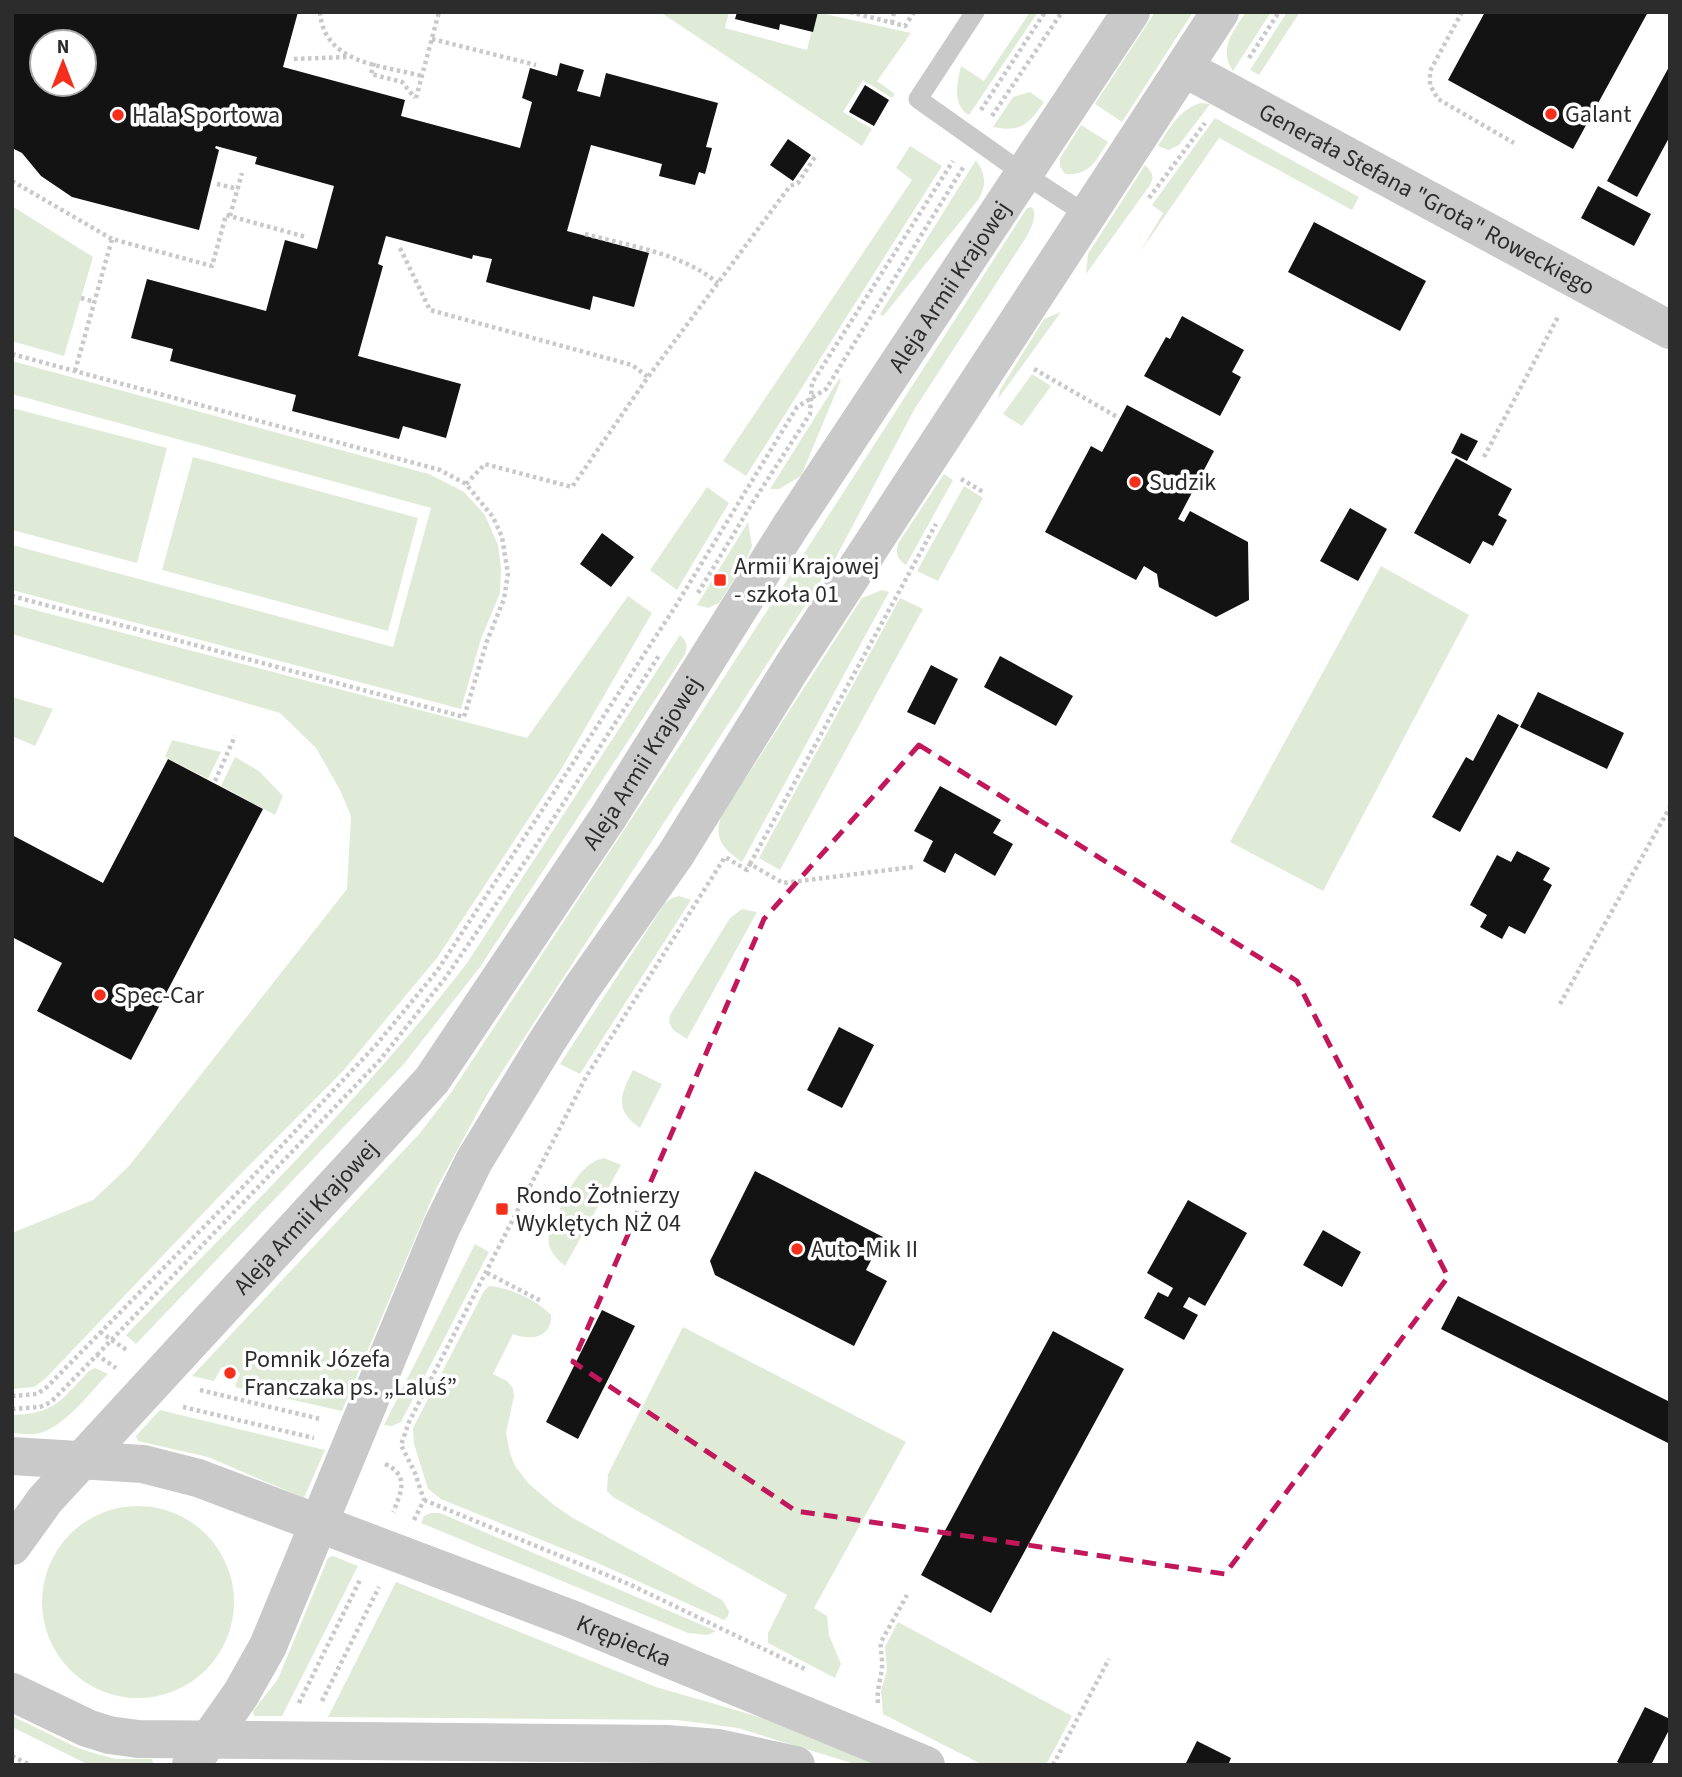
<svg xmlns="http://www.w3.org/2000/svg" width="1682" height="1777" font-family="'Source Sans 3',sans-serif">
<rect width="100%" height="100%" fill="#fff"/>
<!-- green -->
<path fill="#dfebd7" d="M 660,12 L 729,12 L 725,28 L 807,50 L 816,12 L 911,33 L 877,81 L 895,94 L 892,98 L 863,80 L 843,112 L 872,129 L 862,146 Z
M 1030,12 L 1038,12 L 969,115 C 952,106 957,82 961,66 L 984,81 Z
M 1155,12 L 1193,12 L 1122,122 L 1095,104 Z
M 1246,12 L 1271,12 L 1233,71 C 1218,50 1233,31 1246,12 Z
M 1287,12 L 1300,12 L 1259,75 L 1250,70 Z
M 1030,92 L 1044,102 C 1029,124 1021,133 993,127 L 1013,97 Z
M 1201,103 L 1210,104 L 1179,145 L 1169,150 L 1158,146 C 1170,128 1179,109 1201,103 Z
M 1215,118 L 1359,197 L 1352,210 L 1219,138 L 1140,252 L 1163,213 L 1152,205 Z
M 1081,125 L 1108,142 C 1096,160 1090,176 1065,174 L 1060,166 L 1060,158 Z
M 910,146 L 942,166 L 746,476 L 723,461 L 912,180 L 896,168 Z
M 976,160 C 986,175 987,185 978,200 L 883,316 L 880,314 Z
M 1145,165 C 1152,172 1155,176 1150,185 L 1086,274 L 1088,254 Z
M 12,206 L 93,257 L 64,356 L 12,341 Z
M 1032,207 C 1038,216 1031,227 1027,236 L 914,410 L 834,561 L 487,1095 L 436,1189 L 342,1411 L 235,1387 L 240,1373 L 222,1367 L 214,1381 L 192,1376 L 420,1133 L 450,1094 L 688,733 L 1027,208 Z
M 1061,312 L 998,399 L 1000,390 L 1044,319 Z
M 12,361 L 429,474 L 464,492 L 485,515 L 498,545 L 501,569 L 500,593 L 481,639 L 461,709 L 12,590 L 12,545 L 393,647 L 431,508 L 12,394 Z
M 1032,374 L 1051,386 L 1022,426 L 1003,414 Z
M 839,379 L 841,380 L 801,476 L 779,489 L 770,489 Z
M 12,408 L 167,448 L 137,563 L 12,530 Z
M 193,457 L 418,518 L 388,631 L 162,570 Z
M 944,474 L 953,480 L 906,565 C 896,559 895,551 899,542 Z
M 964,486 L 983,498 L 938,581 L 917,571 Z
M 707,487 L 729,503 L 677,590 L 650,570 Z
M 748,522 L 752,546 L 746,561 L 719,603 L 708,608 L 697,605 Z
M 1381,566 L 1469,615 L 1323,891 L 1230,842 Z
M 882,590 L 889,592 L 742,862 C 724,850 712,838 722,815 L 862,598 Z
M 628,596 L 652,613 L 562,768 L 437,958 L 411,989 L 344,1070 L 232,1183 L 45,1379 L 34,1387 L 12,1389 L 12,1233 L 93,1200 L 129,1166 L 347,889 L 351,816 L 340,790 L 316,748 L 280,713 L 12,634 L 12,604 L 527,738 Z
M 900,598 L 923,609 L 780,870 L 759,858 Z
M 680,635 C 687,641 688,646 685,654 L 480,967 L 403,1065 L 136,1344 L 126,1335 C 243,1214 364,1097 467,963 Z
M 12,697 L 53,709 L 35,746 L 12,736 Z
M 172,740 L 221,752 L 208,779 L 165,757 Z
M 235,757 L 259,771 L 283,796 L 275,815 L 221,786 Z
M 679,896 L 691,900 L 580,1074 L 560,1064 L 665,903 L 672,898 Z
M 742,909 L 757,912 L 687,1039 L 673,1030 L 669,1022 L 670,1015 L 730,918 Z
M 633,1070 L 662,1084 L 640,1128 C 614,1110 620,1095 633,1070 Z
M 604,1158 L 621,1165 L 565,1266 C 554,1257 546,1248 549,1233 C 561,1209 575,1163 604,1158 Z
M 475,1244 L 489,1252 L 401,1422 L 392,1426 L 384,1425 Z
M 489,1286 C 509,1287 538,1301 551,1315 C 552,1338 530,1341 513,1334 L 493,1374 L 507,1381 L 513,1388 L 514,1396 L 506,1433 L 510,1453 L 515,1466 L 529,1484 L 554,1505 L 573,1518 L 722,1600 L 729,1611 L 728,1616 L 724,1620 L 593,1561 L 441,1499 L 428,1489 L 414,1444 L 413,1428 L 484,1291 Z
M 683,1327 L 906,1442 L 814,1608 L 827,1616 L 829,1635 L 841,1664 L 835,1678 L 768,1643 L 768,1633 L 787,1595 L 613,1497 L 607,1491 L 608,1474 Z
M 95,1368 L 108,1374 C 89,1393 67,1425 40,1433 C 31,1435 22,1434 12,1433 L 12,1415 C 55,1414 61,1400 89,1371 Z
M 160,1410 L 325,1450 L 304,1498 L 208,1457 L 138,1441 L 136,1436 Z
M42 1602a96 96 0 1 1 192 0a96 96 0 1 1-192 0Z
M 431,1513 L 440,1513 L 716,1631 L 708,1635 L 688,1633 L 421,1523 L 424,1516 Z
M 333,1556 L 358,1566 L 282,1716 L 254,1716 L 253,1711 L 278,1679 L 328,1558 Z
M 396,1582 L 656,1687 L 808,1731 L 894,1765 L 858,1765 L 738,1728 L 677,1720 L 328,1717 Z
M 898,1622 L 1072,1716 L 1046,1765 L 983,1765 L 883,1714 L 881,1691 L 887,1670 L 885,1647 Z
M 12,1716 L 78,1748 L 97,1754 L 116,1759 L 152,1759 L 154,1765 L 89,1765 L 12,1727 Z"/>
<!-- building -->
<path fill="#131313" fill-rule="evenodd" d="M 12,12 L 298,12 L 283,67 L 405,100 L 401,116 L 520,148 L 532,102 L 522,98 L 530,68 L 557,76 L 560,63 L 584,70 L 577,91 L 600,97 L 606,73 L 718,103 L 706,147 L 712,148 L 705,174 L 699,172 L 695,185 L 659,176 L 662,164 L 591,145 L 567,231 L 649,253 L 634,307 L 593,296 L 590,310 L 486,282 L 492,259 L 473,255 L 472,259 L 386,236 L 378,264 L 383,266 L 358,356 L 461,384 L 446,438 L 403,426 L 399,439 L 292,411 L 296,395 L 170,361 L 173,349 L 131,338 L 147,279 L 266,311 L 285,240 L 317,249 L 334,186 L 255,164 L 257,157 L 216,146 L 215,148 L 219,150 L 199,230 L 72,197 L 41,176 L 22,153 L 12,148 ZM 42,42 L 84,42 L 84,84 L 42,84 Z
M 737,12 L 818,12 L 813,32 L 780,24 L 779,30 L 735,19 Z
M 1485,12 L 1648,12 L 1573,149 L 1448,80 Z
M 1670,65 L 1670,136 L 1637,197 L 1607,181 Z
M 865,85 L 889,100 L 874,126 L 849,112 Z
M 788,139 L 811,155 L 793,181 L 770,165 Z
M 1598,186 L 1651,214 L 1634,246 L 1581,218 Z
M 1314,222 L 1426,281 L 1400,331 L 1288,272 Z
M 1182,316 L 1244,350 L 1232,372 L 1241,377 L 1220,416 L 1144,376 L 1166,337 L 1170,339 Z
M 1127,405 L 1214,451 L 1178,519 L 1184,522 L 1190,511 L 1248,542 L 1249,600 L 1216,617 L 1159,587 L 1157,574 L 1144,566 L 1136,580 L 1045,532 L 1091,446 L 1102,452 Z
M 1461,433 L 1478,441 L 1467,461 L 1451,453 Z
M 1456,458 L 1512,489 L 1498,515 L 1507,520 L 1493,546 L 1483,541 L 1470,564 L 1414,533 Z
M 1350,508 L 1387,529 L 1358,581 L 1320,561 Z
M 602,533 L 634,557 L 611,587 L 580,564 Z
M 1000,656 L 1073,696 L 1056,726 L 984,687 Z
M 931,665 L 958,679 L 935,725 L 907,712 Z
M 1538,692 L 1624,733 L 1607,769 L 1520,727 Z
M 1498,714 L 1519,725 L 1460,832 L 1432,817 L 1466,757 L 1473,761 Z
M 168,759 L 263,809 L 131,1060 L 37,1011 L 62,963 L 12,937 L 12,835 L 103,883 Z
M 940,786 L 1001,820 L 993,833 L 1013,844 L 995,876 L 955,853 L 945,873 L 923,861 L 933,841 L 914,831 Z
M 1517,851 L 1550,868 L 1543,880 L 1552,885 L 1525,934 L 1509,926 L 1502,939 L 1480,927 L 1487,915 L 1470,905 L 1497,855 L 1511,862 Z
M 839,1027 L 874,1045 L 842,1108 L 807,1090 Z
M 755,1171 L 883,1237 L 866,1270 L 887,1281 L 854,1346 L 715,1275 L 710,1261 Z
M 1188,1200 L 1247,1233 L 1205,1306 L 1189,1297 L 1183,1307 L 1198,1315 L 1184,1340 L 1144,1318 L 1158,1292 L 1168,1297 L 1173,1288 L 1147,1273 Z
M 1323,1230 L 1361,1252 L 1342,1287 L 1303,1265 Z
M 1458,1296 L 1670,1402 L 1670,1444 L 1441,1329 Z
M 602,1310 L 635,1326 L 578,1439 L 546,1422 Z
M 1053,1331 L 1124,1369 L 991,1613 L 921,1575 Z
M 1645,1707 L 1670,1719 L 1670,1728 L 1651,1765 L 1623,1765 L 1617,1762 Z
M 1197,1741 L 1231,1758 L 1228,1765 L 1185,1765 Z"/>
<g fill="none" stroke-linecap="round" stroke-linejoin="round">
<!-- path -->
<path stroke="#c9c9c9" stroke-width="4.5" stroke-dasharray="3.5 3.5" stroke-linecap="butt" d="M 320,12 C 324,64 381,65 422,76
M 850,12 L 905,26 L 914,12
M 1462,12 L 1430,71 L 1430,85 L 1438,99 L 1514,143
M 892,23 L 894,12
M 432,39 L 536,65
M 1249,58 L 1279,12
M 294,59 L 349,57
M 374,63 L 371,74 L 402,82 L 415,98
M 416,98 L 439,12
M 981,110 L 1045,12
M 992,116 L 1062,12
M 12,181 L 112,239
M 217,184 L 238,189
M 1149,198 L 1205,123
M 230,216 L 242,173
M 585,234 C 630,246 681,253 718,283
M 400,248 L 430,310 L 632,365 L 648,377
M 81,298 L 95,302
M 12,354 L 440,470 L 466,484 L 493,517 L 502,537 L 508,574 L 504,599 L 487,641 L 464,717 L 12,596
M 1034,369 L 1119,418
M 75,371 L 112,239 L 212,266 L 226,215 L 306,237
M 1484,457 L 1559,315
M 961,479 L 985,493
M 466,484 L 485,464 L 572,487 L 648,377 L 790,186 L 798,183 L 815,157
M 698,593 L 753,502 L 810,414 L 812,383 L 953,161
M 215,781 L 235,736
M 750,864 L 936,524
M 1560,1004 L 1670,807
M 487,1273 L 543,1302
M 100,1332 L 128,1351
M 97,1355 L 380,1060 L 446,977 L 533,850 L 660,654
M 200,1390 L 320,1419
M 12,1396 L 37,1394 L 47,1387 L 241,1189 L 376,1045 L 437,971 L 675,607 L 797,407 L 826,389 L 964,166
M 183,1407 L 314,1438
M 12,1409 L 40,1407 L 51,1402 L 97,1355 L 116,1368
M 385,1464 C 409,1475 402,1491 393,1512
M 424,1500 L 631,1585 L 807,1670
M 414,1520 L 424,1500 L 415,1473 L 401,1445 L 409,1422 L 586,1077 L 725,857 L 747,870 L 750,864 L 783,883 L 913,867
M 322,1701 L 379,1587
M 299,1703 L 360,1580
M 878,1703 C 876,1688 883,1675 882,1661 C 882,1654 880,1650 881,1642 L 907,1595
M 12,1756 L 30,1765
M 1053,1765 L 1109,1659"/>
<!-- service -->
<path stroke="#c9c9c9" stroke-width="19" d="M 975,12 L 918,99 L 1024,174 L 1087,215"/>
<!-- minor -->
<path stroke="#c9c9c9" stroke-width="38" id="s1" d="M 1184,68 L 1670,330"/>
<!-- tertiary -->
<g stroke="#c9c9c9" stroke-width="38">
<path id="s2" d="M 12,1456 L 143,1464 L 198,1478 L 569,1618 L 926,1765"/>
<path id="s3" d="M 12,1546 L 45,1500 L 432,1080 L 609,816 L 790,527 L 1131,12"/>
<path d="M 12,1692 L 87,1728 L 109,1735 L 138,1739 L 667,1744 L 718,1748 L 796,1765"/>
<path d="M 191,1765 L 241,1694 L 268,1646 L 441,1228 L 474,1161 L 546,1043 L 581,989 L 676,854 L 792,667 L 1220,12"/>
</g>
</g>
<!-- marked area -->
<path fill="none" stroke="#c2185b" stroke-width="5" stroke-dasharray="14 9" stroke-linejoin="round" d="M 919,745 L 1297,981 L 1448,1277 L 1225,1574 L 796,1511 L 573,1362 L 764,919 Z"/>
<!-- markers -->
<g fill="#f4301d" stroke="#fff" stroke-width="2.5">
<circle cx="1551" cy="114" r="7"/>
<circle cx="118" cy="115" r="7"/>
<circle cx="1135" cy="482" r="7"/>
<rect x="713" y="573" width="14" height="14" rx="3.5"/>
<circle cx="100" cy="995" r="7"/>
<rect x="495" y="1202" width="14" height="14" rx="3.5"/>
<circle cx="797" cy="1249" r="7"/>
<circle cx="230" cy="1373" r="7"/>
</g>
<g text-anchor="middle" stroke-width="7" stroke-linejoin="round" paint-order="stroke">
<!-- poi labels -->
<g font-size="24" fill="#2c2c2c" stroke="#fff" text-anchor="start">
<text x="1565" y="122">Galant</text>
<text x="132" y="123">Hala Sportowa</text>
<text x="1149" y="490">Sudzik</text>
<text x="734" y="574">Armii Krajowej<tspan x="734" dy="28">- szkoła 01</tspan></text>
<text x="114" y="1003">Spec-Car</text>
<text x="516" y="1203">Rondo Żołnierzy<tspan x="516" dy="28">Wyklętych NŻ 04</tspan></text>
<text x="811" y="1257">Auto-Mik II</text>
<text x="244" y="1367">Pomnik Józefa<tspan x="244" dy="28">Franczaka ps. „Laluś”</tspan></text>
</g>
<!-- street labels -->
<g font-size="24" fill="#2c2c2c" stroke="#fff">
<text dy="8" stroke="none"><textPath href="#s1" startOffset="276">Generała Stefana "Grota" Roweckiego</textPath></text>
<text dy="8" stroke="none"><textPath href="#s3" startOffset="1575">Aleja Armii Krajowej</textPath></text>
<text dy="8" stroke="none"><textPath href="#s3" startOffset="1008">Aleja Armii Krajowej</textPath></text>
<text dy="8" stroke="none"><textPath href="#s3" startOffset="441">Aleja Armii Krajowej</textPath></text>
<text dy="8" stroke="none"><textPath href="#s2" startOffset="644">Krępiecka</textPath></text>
</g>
</g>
<!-- border -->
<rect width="1682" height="1777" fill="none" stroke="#2c2c2c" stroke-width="28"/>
<!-- north arrow -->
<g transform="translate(63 63)"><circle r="33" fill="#ffffff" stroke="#ababab" stroke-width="2"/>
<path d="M0-5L12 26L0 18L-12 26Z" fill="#f4301d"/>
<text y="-10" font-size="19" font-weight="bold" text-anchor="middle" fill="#2c2c2c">N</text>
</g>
</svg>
